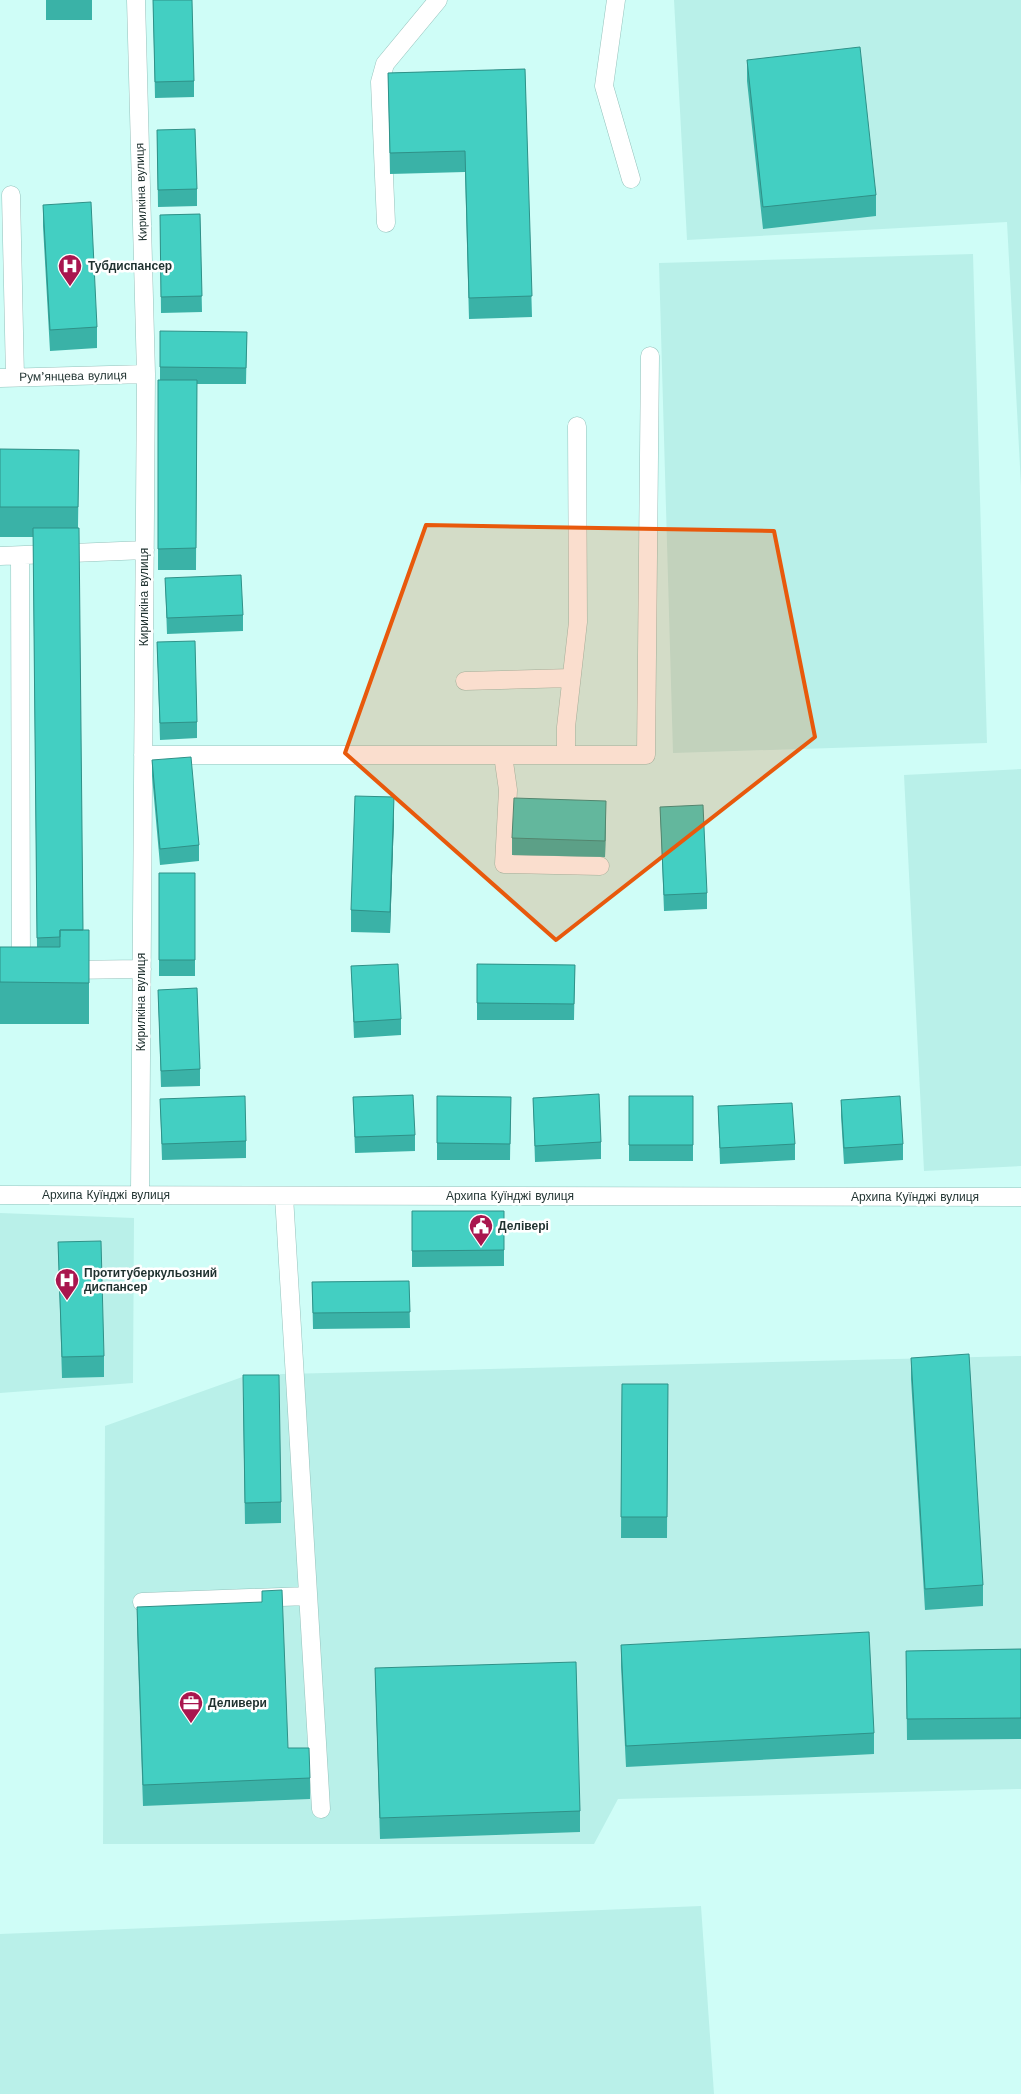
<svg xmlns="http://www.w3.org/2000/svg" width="1021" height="2094" font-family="'Work Sans',sans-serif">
<rect width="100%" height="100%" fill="#cffdf7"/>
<!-- built -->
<path fill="#b9f0e9" d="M 674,0 L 1021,0 L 1021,486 L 1007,222 L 687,240 Z
M 973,254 L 987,743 L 673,753 L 659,263 Z
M 1021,769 L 1021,1166 L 924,1171 L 904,775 Z
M 0,1213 L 134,1218 L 133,1383 L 0,1393 Z
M 1021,1356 L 1021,1789 L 618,1799 L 594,1844 L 103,1844 L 105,1426 L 248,1375 Z
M 701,1906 L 714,2094 L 0,2094 L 0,1934 Z"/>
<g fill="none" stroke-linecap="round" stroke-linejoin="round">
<!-- minor casing -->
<g stroke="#95c2bc" stroke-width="19">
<path id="minor" d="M 136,0 L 146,374 L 140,1194
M 616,0 L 604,86 L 631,179
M 11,195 L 15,377
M 386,223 L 380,82 L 385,64 L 438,0
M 0,378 L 146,374
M 0,556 L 145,550
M 20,556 L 21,970
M 465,681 L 571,678
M 143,755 L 646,755 L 650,356
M 503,755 L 508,790 L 504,864 L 600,866
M 566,755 L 566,727 L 578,622 L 577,426
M 65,970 L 142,969
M 0,1195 L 1021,1197
M 284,1196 L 321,1809
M 142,1602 L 308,1596"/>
</g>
<!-- minor -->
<use href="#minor" stroke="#fff" stroke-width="18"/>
</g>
<!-- wall -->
<path fill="#3ab2a7" d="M 46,0 L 92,0 L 92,20 L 46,20 Z
M 153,0 L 194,81 L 194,97 L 155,98 Z
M 747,60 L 876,195 L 876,216 L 763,229 L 747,81 Z
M 525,69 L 532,317 L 469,319 L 465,172 L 390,174 L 388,73 Z
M 157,130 L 197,189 L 197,206 L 158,207 Z
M 43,205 L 97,327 L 97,348 L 50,351 L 43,226 Z
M 200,214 L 202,312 L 161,313 L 160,215 Z
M 247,332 L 246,384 L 197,384 L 196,570 L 158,570 L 158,380 L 160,380 L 160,367 Z
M 0,449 L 79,450 L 78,528 L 83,930 L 89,930 L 89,1024 L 0,1024 L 0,947 L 37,947 L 33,537 L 0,537 Z
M 165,578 L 243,615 L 243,631 L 167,634 Z
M 157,642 L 197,722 L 197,738 L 160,740 Z
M 152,760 L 199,845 L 199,861 L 160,865 L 152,776 Z
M 660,807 L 707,893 L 707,909 L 664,911 Z
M 606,817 L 605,857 L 512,855 L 512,838 Z
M 394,818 L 390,933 L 351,932 L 351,910 Z
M 159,873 L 195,873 L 195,976 L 159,976 Z
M 477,964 L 575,965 L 574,1020 L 477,1020 Z
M 351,966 L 401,1019 L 401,1035 L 354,1038 Z
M 158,990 L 200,1069 L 200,1086 L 161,1087 Z
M 437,1096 L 511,1097 L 510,1160 L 437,1160 Z
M 629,1096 L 693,1096 L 693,1161 L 629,1161 Z
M 353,1097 L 415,1135 L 415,1151 L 355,1153 Z
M 533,1098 L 601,1142 L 601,1159 L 535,1162 Z
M 160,1099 L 246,1141 L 246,1158 L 162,1160 Z
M 841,1100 L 903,1144 L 903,1160 L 844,1164 L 841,1116 Z
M 718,1106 L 795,1144 L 795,1160 L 720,1164 Z
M 412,1211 L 504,1211 L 504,1266 L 412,1267 Z
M 58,1242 L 104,1356 L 104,1377 L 62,1378 Z
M 409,1281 L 410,1328 L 313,1329 L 312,1282 Z
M 911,1358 L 983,1585 L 983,1606 L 925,1610 L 911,1379 Z
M 622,1384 L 668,1384 L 667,1538 L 621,1538 Z
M 243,1396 L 281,1502 L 281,1523 L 245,1524 Z
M 137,1607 L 288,1748 L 310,1778 L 310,1799 L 143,1806 L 137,1628 Z
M 621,1645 L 874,1733 L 874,1754 L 626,1767 L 621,1666 Z
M 1021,1649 L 1021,1739 L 907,1740 L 906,1651 Z
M 375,1668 L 580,1811 L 580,1832 L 380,1839 Z"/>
<!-- shaded-wall -->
<path fill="#2f9188" d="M 394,797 L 394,818 L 390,933 L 390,912 Z
M 606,801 L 606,817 L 605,857 L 605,841 Z"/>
<!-- building -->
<path fill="#43cfc2" stroke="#2f9188" d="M 153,0 L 192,0 L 194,81 L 155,82 Z
M 860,47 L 876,195 L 763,207 L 747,60 Z
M 525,69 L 532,296 L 469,298 L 465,151 L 390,153 L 388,73 Z
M 195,129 L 197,189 L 158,190 L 157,130 Z
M 91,202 L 97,327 L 50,330 L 43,205 Z
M 200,214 L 202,296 L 161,297 L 160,215 Z
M 160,331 L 247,332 L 246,368 L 160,367 Z
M 158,380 L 197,380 L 196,548 L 158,549 Z
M 0,449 L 79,450 L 78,507 L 0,507 Z
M 33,528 L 79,528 L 83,930 L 60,930 L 60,937 L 37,938 Z
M 241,575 L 243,615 L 167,618 L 165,578 Z
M 195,641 L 197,722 L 160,723 L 157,642 Z
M 191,757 L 199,845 L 160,849 L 152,760 Z
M 355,796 L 394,797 L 390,912 L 351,910 Z
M 514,798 L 606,801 L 605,841 L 512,838 Z
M 703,805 L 707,893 L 664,895 L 660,807 Z
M 159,873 L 195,873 L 195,960 L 159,960 Z
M 60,930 L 89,930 L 89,983 L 0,982 L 0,947 L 60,947 Z
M 398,964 L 401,1019 L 354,1022 L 351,966 Z
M 477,964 L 575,965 L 574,1004 L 477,1003 Z
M 197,988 L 200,1069 L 161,1071 L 158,990 Z
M 599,1094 L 601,1142 L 535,1146 L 533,1098 Z
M 413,1095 L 415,1135 L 355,1137 L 353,1097 Z
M 245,1096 L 246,1141 L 162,1144 L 160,1099 Z
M 437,1096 L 511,1097 L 510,1144 L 437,1143 Z
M 629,1096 L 693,1096 L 693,1145 L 629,1145 Z
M 900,1096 L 903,1144 L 844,1148 L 841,1100 Z
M 792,1103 L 795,1144 L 720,1148 L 718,1106 Z
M 412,1211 L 504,1211 L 504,1250 L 412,1251 Z
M 101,1241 L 104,1356 L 62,1357 L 58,1242 Z
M 409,1281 L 410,1312 L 313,1313 L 312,1282 Z
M 969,1354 L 983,1585 L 925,1589 L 911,1358 Z
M 243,1375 L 279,1375 L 281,1502 L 245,1503 Z
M 622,1384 L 668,1384 L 667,1517 L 621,1517 Z
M 282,1590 L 288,1748 L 309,1748 L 310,1778 L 143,1785 L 137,1607 L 262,1602 L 262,1591 Z
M 869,1632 L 874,1733 L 626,1746 L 621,1645 Z
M 1021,1649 L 1021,1718 L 907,1719 L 906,1651 Z
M 576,1662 L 580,1811 L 380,1818 L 375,1668 Z"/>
<!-- marked area -->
<path fill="#e8590c" fill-opacity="0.2" stroke="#e8590c" stroke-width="4" stroke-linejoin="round" d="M 426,525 L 774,531 L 815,737 L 556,940 L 345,753 Z"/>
<!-- icons -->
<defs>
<g id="hospital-pin" transform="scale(1.25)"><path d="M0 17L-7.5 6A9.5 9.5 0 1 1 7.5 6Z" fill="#a9164e" stroke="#fff"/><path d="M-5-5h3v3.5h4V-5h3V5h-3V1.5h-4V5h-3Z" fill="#fff"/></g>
<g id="civic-pin" transform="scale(1.25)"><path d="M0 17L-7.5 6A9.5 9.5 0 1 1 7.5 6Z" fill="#a9164e" stroke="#fff"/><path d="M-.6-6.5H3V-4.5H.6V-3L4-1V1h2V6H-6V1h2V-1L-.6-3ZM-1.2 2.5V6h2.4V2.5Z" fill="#fff"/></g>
<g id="office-pin" transform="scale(1.25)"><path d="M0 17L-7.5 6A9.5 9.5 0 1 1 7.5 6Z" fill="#a9164e" stroke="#fff"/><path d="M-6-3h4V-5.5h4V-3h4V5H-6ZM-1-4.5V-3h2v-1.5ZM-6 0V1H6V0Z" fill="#fff"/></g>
</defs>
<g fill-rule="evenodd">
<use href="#hospital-pin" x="70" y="266"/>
<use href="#civic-pin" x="481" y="1226"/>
<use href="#hospital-pin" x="67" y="1280"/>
<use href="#office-pin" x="191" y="1703"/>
</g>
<g text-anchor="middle" stroke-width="5" stroke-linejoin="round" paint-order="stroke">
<!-- street labels -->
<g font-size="12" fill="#1f312f" stroke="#fff">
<text transform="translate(141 192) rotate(-92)" y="4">Кирилкіна вулиця</text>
<text transform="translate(73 376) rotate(-1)" y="4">Рум’янцева вулиця</text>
<text transform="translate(144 597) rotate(-90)" y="4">Кирилкіна вулиця</text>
<text transform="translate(141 1002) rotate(-90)" y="4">Кирилкіна вулиця</text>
<text x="106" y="1199">Архипа Куїнджі вулиця</text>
<text x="510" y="1200">Архипа Куїнджі вулиця</text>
<text x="915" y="1201">Архипа Куїнджі вулиця</text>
</g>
<!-- poi labels -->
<g font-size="12" font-weight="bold" fill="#1f312f" stroke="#fff" text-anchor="start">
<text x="88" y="270">Тубдиспансер</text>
<text x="498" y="1230">Делівері</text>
<text x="84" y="1277">Протитуберкульозний<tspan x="84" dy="14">диспансер</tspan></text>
<text x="208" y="1707">Деливери</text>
</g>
</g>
</svg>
